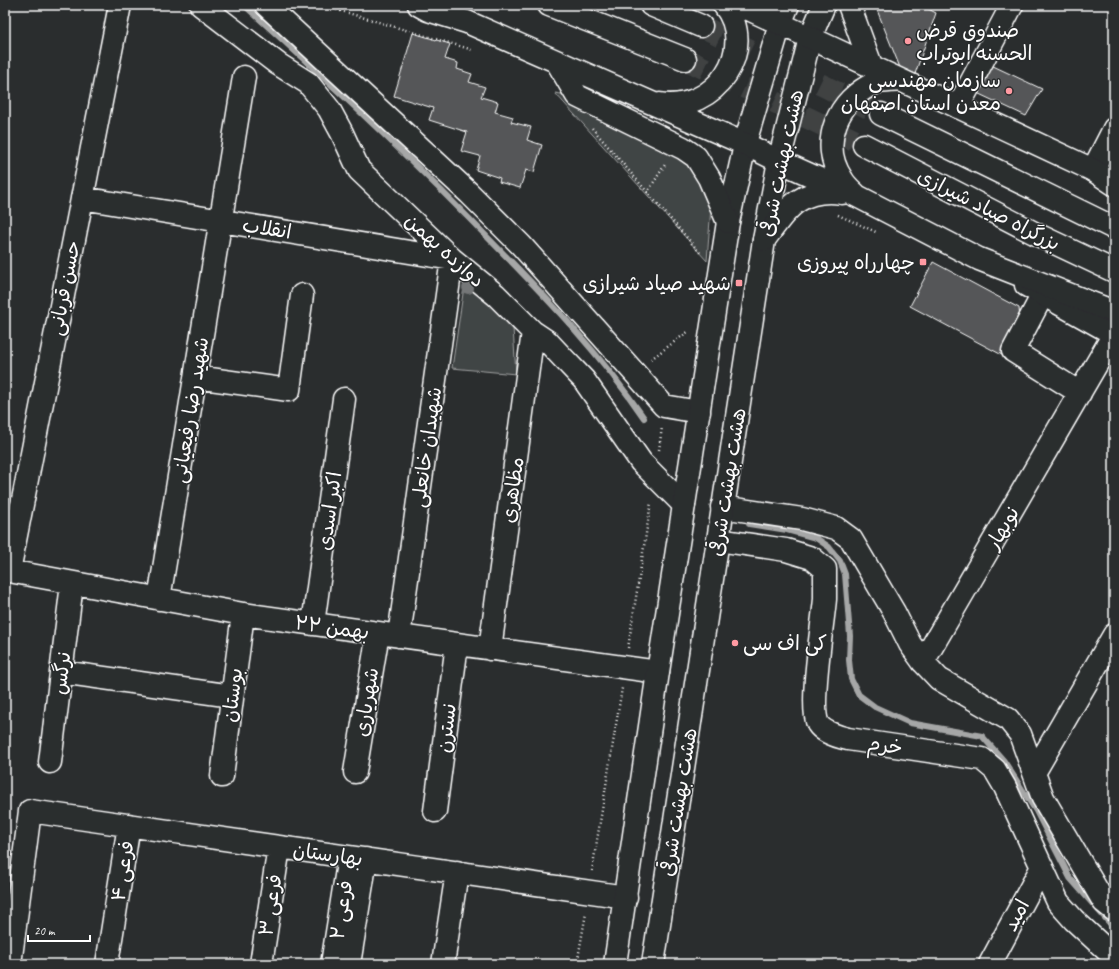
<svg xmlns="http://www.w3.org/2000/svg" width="1119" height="969" font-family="Caveat,'Playpen Sans Arabic',sans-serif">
<rect width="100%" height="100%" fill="#2a2d2e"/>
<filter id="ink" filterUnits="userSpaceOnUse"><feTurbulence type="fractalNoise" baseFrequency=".025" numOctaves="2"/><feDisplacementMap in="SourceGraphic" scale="8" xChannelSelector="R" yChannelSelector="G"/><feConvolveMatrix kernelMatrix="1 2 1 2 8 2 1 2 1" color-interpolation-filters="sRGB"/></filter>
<g filter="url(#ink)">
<!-- green -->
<path fill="#414445" stroke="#a0a2a2" d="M 555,93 L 567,95 L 689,160 L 711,206 L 707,261 Z
M 465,280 L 513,328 L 516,374 L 452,368 Z"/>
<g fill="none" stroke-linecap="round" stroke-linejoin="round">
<!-- stream -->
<path stroke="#a6a7a7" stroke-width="6" d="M 244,5 C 331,83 415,162 496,246 C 549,300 601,355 644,418
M 749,524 L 787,530 L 816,538 L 829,547 L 840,561 L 845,574 L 850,636 L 849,660 L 851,679 L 859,695 L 875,707 L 910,723 L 982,736 L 1004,761 L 1036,811 L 1070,878 L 1114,928"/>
</g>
<!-- building -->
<path fill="#555758" stroke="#fff" d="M 875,5 L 921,5 L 936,13 L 915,74 L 901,70 Z
M 413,33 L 450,44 L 445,59 L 458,63 L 457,69 L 472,74 L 469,82 L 485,87 L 481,97 L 498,102 L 495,112 L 513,117 L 511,122 L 531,127 L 527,140 L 542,145 L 534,172 L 526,170 L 520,188 L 499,182 L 500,178 L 476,170 L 480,156 L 461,151 L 467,132 L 429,120 L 433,108 L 394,96 Z
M 991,65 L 1042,89 L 1026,116 L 977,93 Z
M 933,262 L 1019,308 L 1020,320 L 1002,355 L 910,306 Z"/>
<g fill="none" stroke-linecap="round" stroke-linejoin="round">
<!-- highway-tunnel -->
<path stroke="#3f4243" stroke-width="22" stroke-dasharray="22 11" stroke-linecap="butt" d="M 701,26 L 881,114
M 685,59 L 864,145"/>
<!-- minor casing -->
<g stroke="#fff" stroke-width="25">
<path id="minor" d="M 120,5 L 9,571 L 243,614 L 658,672
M 201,5 L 278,64 L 308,83 L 329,109 L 342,133 L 359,170 L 452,259 L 496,295 L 533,332 L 548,342 L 563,358 L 584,380 L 641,462 L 684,505
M 266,5 L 469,193 L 521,245 L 664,406 L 699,412
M 958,107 L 1012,5
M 1093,170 L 1114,129
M 82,198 L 452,259 L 399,636
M 1043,294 L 1013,351 L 1080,393
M 196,377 L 289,390 L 302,295
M 722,507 L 802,519 L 836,528 L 851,539 L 894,612 L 910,644 L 923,662 L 939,679 L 1008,719 L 1020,734 L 1043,798 L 1104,902 L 1114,910
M 718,540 L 786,550 L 812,558 L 825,569 C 825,579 825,589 825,599 C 823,623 809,706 818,724 C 823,732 839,737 848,739 L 982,759 L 995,770 L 1005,787 L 1058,902 L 1074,920 L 1114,957
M 159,599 L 244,77
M 313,624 L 344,399
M 490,649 L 533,332
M 923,662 L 1114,334
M 61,672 L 232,696
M 50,762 L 72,584
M 355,772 L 378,633
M 1034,773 L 1114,635
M 222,776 L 243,614
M 435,811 L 457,644
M 10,964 L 30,811 L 626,897
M 107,964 L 129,825
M 261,964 L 279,847
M 332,964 L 349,857
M 349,964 L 366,859
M 443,964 L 457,872
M 990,964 L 1042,867"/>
</g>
<!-- major casing -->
<g stroke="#fff" stroke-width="25">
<path id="major" d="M 1026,285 L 1114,334
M 615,964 L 658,672 L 728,222 L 747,136 L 780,24 L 788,5
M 653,964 L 764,240 L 779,161 L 810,38 L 824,5"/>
</g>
<!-- highway casing -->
<g stroke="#fff" stroke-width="25">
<path id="highway" d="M 419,5 L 428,10 L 467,22 L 745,144 L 779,161 L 857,196 L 979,259 L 1114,312
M 549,5 L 685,59
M 651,5 L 701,26
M 740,5 L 1093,170 L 1114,184
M 849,5 L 871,65
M 557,62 L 577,96 L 683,148 L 696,157 L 709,178 L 728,222
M 660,104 C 715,113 759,49 724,5
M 881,114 L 1114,228
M 864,145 L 1040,236 L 1114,271
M 856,195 C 851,190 845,185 842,179 C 818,143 838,99 875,83 C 882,81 892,81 900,80
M 764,240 C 787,209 800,187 842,193"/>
</g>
<!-- path -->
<path stroke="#fff" stroke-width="2.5" stroke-dasharray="1 3" stroke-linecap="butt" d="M 321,5 L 473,50
M 592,128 L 701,254
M 647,193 L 666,163
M 838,215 L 876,232
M 651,359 L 689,331
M 659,450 L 662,427
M 628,648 L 651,502
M 592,871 L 622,688
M 577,964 L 586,913"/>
<!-- minor -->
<use href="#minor" stroke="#2a2d2e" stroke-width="22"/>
<!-- major -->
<use href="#major" stroke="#2a2d2e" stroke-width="22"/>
<!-- highway -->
<use href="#highway" stroke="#2a2d2e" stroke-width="22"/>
</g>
<!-- trees -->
<circle fill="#757778" cx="468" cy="288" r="6"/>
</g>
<!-- markers -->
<g fill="#ff9aa2" stroke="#2a2d2e" stroke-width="1.5">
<circle cx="908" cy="41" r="4"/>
<circle cx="1009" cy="91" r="4"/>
<rect x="919" y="258" width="8" height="8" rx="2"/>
<rect x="735" y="279" width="8" height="8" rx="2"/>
<circle cx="735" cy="643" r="4"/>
</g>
<g text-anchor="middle" stroke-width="3" stroke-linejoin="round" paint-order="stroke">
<!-- poi labels -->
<g font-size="20" fill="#fff" stroke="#2a2d2e" text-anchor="end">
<text x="916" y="37" text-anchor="start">صندوق قرض<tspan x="916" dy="23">الحسنه ابوتراب</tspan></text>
<text x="1001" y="87">سازمان مهندسی<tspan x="1001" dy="23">معدن استان اصفهان</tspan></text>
<text x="915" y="269">چهارراه پیروزی</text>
<text x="731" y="290">شهید صیاد شیرازی</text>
<text x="743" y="650" text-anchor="start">کی اف سی</text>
</g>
<!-- street labels -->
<g font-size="20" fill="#fff" stroke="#2a2d2e">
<text transform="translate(781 163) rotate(-78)" y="7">هشت بهشت شرقی</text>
<text transform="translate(989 209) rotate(27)" y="7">بزرگراه صیاد شیرازی</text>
<text transform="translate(267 228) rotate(9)" y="7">انقلاب</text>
<text transform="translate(445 250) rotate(42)" y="7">دوازده بهمن</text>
<text transform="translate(64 288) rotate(-79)" y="7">حسن قربانی</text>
<text transform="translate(190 410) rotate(-81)" y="7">شهید رضا رفیعیانی</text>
<text transform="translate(426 447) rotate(-82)" y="7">شهیدان خانعلی</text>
<text transform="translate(727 482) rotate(-81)" y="7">هشت بهشت شرقی</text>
<text transform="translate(512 490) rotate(-82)" y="7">مظاهری</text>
<text transform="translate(329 511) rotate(-82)" y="7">اکبر اسدی</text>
<text transform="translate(1002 528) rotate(-60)" y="7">نوبهار</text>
<text transform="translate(332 627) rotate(8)" y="7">۲۲ بهمن</text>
<text transform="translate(61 673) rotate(-83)" y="7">نرگس</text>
<text transform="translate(232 695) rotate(-83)" y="7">بوستان</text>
<text transform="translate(366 702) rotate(-81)" y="7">شهریاری</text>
<text transform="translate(446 728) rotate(-83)" y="7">نسترن</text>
<text transform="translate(885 745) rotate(8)" y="7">خرم</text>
<text transform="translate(678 802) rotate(-81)" y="7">هشت بهشت شرقی</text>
<text transform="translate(328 854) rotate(8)" y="7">بهارستان</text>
<text transform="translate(122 871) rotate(-81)" y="7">فرعی ۴</text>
<text transform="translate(270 905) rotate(-81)" y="7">فرعی ۳</text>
<text transform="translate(341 910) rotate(-81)" y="7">فرعی ۲</text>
<text transform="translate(1016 915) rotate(-62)" y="7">امید</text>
</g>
</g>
<!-- margin -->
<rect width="1119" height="969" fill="none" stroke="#2a2d2e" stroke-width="20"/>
<rect x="10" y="10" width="1099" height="949" fill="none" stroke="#fff" stroke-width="1.5" filter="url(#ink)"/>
<!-- scale -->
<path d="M28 935v6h62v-6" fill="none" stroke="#ffffff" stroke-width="2"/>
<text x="34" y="935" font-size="12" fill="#ffffff" stroke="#2a2d2e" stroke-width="3" paint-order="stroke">20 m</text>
</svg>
